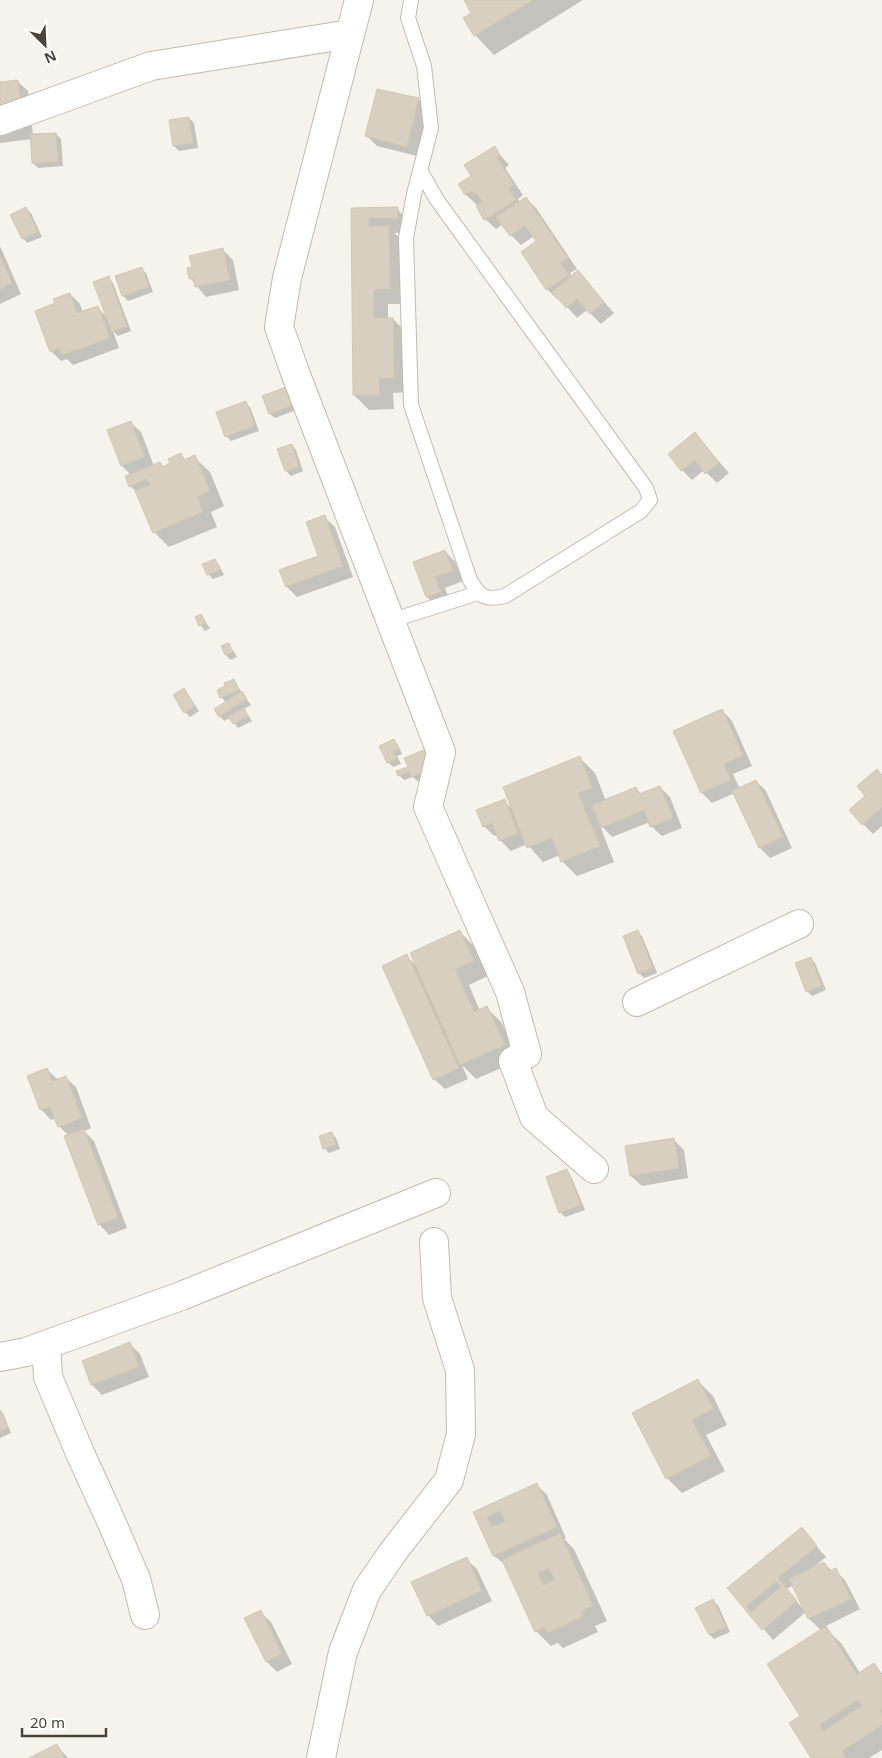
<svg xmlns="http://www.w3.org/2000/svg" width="882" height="1758" font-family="'Noto Sans',sans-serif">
<rect width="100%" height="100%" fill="#f6f3ec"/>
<!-- shadow -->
<path fill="#0003" fill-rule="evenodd" d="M 465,0 L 583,0 L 494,55 L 475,35 L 464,18 L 473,13 Z
M 17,81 L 28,91 L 33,135 L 56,134 L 61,139 L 63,166 L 38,168 L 33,163 L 32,139 L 0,143 L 0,84 Z
M 419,100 L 429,110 L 417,156 L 377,146 L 367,136 Z
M 189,118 L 194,123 L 198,148 L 179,151 L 174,146 Z
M 494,148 L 509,165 L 505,168 L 523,195 L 518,199 L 520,202 L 526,198 L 536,208 L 577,269 L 570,273 L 572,277 L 578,272 L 614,313 L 601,324 L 587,310 L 577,318 L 559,298 L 557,299 L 547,289 L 538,242 L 534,236 L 521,245 L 511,235 L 503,224 L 496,229 L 485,219 L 476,204 L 466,195 L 460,185 L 473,176 Z
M 26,209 L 31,213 L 42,237 L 27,243 L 23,238 Z
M 352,209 L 397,209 L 412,224 L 412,232 L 394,233 L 404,242 L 404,304 L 388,304 L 388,319 L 393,319 L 408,334 L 409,392 L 393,393 L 394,409 L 369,410 L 354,395 Z
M 0,246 L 21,294 L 0,304 Z
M 222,249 L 233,260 L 239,290 L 206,297 L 190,278 L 193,268 Z
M 141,268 L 146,273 L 153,292 L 128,301 L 123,296 L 117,277 Z
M 108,278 L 113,283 L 131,331 L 118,336 L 113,331 L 119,348 L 73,365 L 67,359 L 61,361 L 51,351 L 56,304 L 70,294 L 80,304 L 83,313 L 97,307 L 108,318 Z
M 288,388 L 299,409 L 275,418 L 270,414 Z
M 245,403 L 250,407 L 259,431 L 231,441 L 226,436 Z
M 130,422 L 141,432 L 154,466 L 160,463 L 164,467 L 181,455 L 186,460 L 194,457 L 210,472 L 224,506 L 211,512 L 217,527 L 169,547 L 154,532 L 138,493 L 130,486 L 131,475 L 122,466 L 108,431 Z
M 695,434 L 729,473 L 717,483 L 704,470 L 692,480 L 682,470 Z
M 292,445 L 296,450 L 303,471 L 291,476 L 286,471 L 279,450 Z
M 324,517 L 335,527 L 353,577 L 297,597 L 287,587 L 281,571 L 319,557 Z
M 445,551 L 455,562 L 463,581 L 445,588 L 450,602 L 437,607 L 427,597 L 414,563 Z
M 215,560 L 219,565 L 224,575 L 213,579 L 208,574 Z
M 201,616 L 210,628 L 205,631 L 196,618 Z
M 229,645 L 233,650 L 237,657 L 230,660 L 226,655 Z
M 233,680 L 251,705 L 244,709 L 252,721 L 238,728 L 230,718 L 224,721 L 220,716 L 226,702 L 221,697 L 227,686 Z
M 184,689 L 199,711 L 190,717 L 185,712 Z
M 722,710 L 732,721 L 752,766 L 733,774 L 740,789 L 756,781 L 766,791 L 792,848 L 770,858 L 760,848 L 735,793 L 712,803 L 702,793 L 675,731 Z
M 393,740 L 398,745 L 402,754 L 397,756 L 401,764 L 393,767 L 388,762 Z
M 424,752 L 429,757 L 436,774 L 417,781 L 413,777 L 404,780 L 399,775 Z
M 580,758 L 595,773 L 606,801 L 636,788 L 641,794 L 660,787 L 670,797 L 682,828 L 662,836 L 651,826 L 650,822 L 612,837 L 599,823 L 614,862 L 577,876 L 562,861 L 560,855 L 543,862 L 527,844 L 511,851 L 500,840 L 498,835 L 494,836 L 484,826 L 504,801 L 514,810 Z
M 882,776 L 882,826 L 873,834 L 863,824 L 867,796 Z
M 460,932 L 475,947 L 488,976 L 469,985 L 480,1011 L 487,1008 L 502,1023 L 519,1060 L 476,1079 L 462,1065 L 468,1079 L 445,1089 L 434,1079 L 406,956 L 418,967 Z
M 637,932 L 642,936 L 657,973 L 644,978 L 639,973 Z
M 810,958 L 815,963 L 826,990 L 812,996 L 807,991 Z
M 47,1069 L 58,1080 L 65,1077 L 76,1087 L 91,1128 L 84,1131 L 94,1141 L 127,1228 L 109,1235 L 99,1224 L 69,1136 L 59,1126 L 56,1118 L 51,1120 L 41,1109 Z
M 331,1133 L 336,1138 L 340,1149 L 329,1153 L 324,1148 Z
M 674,1140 L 684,1150 L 688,1178 L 642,1186 L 631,1176 Z
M 567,1171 L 571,1176 L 585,1210 L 565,1217 L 560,1212 Z
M 130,1344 L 140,1354 L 149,1377 L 102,1395 L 92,1385 L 84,1361 Z
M 698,1381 L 713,1396 L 727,1425 L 706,1435 L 725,1471 L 682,1493 L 667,1478 Z
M 0,1410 L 3,1413 L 11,1433 L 0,1438 Z
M 537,1485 L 547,1495 L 566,1538 L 564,1539 L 574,1549 L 607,1621 L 595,1626 L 598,1632 L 563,1648 L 558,1643 L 551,1646 L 536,1631 L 506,1565 L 494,1556 L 475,1513 Z
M 801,1529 L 826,1557 L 814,1567 L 824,1563 L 832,1571 L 835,1570 L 845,1580 L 860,1609 L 824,1627 L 841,1643 L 860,1673 L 874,1665 L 882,1673 L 882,1750 L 869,1758 L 813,1758 L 802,1716 L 821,1630 L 809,1619 L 806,1612 L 773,1640 L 729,1588 ZM 793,1585 L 803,1609 L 787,1589 Z
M 466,1559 L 477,1569 L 492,1601 L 438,1626 L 428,1615 L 413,1582 Z
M 713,1601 L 718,1605 L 730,1632 L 714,1639 L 710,1635 Z
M 260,1612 L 271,1622 L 292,1664 L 277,1672 L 267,1662 L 246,1619 Z
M 57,1746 L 68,1758 L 32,1758 Z"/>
<!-- building -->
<path fill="#d8cfc1" stroke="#d3c7b4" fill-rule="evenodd" d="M 464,0 L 533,0 L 474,36 L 463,18 L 471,13 Z
M 18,80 L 24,129 L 0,132 L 0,82 Z
M 377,89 L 419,98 L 407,147 L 365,136 Z
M 189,117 L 193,143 L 173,146 L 169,120 Z
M 56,133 L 58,162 L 32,163 L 30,134 Z
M 495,146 L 500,155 L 496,157 L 514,185 L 508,188 L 516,200 L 484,220 L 476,206 L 482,202 L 477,193 L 475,195 L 472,191 L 465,195 L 458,184 L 471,176 L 464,165 Z
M 526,197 L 568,258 L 561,263 L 569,275 L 546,290 L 521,252 L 536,241 L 525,225 L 510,236 L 496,217 Z
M 26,207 L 38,232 L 22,239 L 10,215 Z
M 398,207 L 398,218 L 369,218 L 369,226 L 389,226 L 390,289 L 374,289 L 374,318 L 393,318 L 394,378 L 379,378 L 379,395 L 353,395 L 351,208 Z
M 223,248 L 230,280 L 195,287 L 193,278 L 189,279 L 187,268 L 192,267 L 189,256 Z
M 0,256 L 12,283 L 0,289 Z
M 142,267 L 149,287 L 122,296 L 115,276 Z
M 578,270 L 604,302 L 590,314 L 577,299 L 566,308 L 552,292 Z
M 109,276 L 127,326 L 112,332 L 93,282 Z
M 70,293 L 77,313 L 98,306 L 110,338 L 62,355 L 59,348 L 50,352 L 35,311 L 55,303 L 53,299 Z
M 289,386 L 296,404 L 269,414 L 262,396 Z
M 246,401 L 255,426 L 225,437 L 216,412 Z
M 131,421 L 145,457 L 121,466 L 107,430 Z
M 695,432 L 719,463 L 705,474 L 695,460 L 681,471 L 668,454 Z
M 292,444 L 299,467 L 285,471 L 277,449 Z
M 181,453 L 184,460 L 195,455 L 210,491 L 197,497 L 203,512 L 153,533 L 135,491 L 150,485 L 147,479 L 129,487 L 125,476 L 160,462 L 163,467 L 170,463 L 168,459 Z
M 325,515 L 343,566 L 286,587 L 279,570 L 318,556 L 306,522 Z
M 445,550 L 453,571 L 435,577 L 441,592 L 426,597 L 413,562 Z
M 215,559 L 220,570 L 207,575 L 202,564 Z
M 201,614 L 206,623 L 199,626 L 195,617 Z
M 229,643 L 233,652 L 225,655 L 221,646 Z
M 234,679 L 239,690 L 220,698 L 217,690 L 225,686 L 224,683 Z
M 184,688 L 195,706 L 184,713 L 173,695 Z
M 242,691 L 247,699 L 219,717 L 214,709 Z
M 244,708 L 248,716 L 233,724 L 228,716 Z
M 722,709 L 743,755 L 724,764 L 731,780 L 701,793 L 673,731 Z
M 394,739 L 399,749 L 393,751 L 397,759 L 387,763 L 379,746 Z
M 424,750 L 432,769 L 411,777 L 410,772 L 398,776 L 396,771 L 408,767 L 404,758 Z
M 580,756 L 592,788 L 578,793 L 600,846 L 561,862 L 552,838 L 527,848 L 503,787 Z
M 877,769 L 882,775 L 882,807 L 862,825 L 849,810 L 865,796 L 857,786 Z
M 756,780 L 783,837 L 759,848 L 732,791 Z
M 660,786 L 673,818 L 650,827 L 644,810 L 601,828 L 592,805 L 636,787 L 639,794 Z
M 505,799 L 518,833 L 499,841 L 492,823 L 483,827 L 476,810 Z
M 460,930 L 474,961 L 455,969 L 474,1012 L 487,1006 L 505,1045 L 460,1065 L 410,953 Z
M 638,930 L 653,968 L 638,974 L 623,936 Z
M 407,954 L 459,1068 L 433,1080 L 382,966 Z
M 811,957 L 822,986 L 806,992 L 795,963 Z
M 47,1068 L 52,1081 L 66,1076 L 82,1118 L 58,1127 L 50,1107 L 40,1110 L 27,1076 Z
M 84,1129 L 118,1218 L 98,1225 L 64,1136 Z
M 332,1132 L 336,1145 L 323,1149 L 319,1136 Z
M 674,1138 L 679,1168 L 630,1176 L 625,1146 Z
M 567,1169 L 581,1205 L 559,1213 L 546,1177 Z
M 130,1342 L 139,1367 L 91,1385 L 82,1361 Z
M 698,1379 L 713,1409 L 692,1420 L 711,1456 L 666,1479 L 632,1413 Z
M 0,1410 L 8,1428 L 0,1431 Z
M 537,1483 L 557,1527 L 493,1556 L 473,1512 ZM 500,1511 L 505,1522 L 491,1527 L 487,1517 Z
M 802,1527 L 817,1546 L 778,1578 L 797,1601 L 762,1630 L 727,1588 ZM 776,1582 L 781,1587 L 751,1612 L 746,1606 Z
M 560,1533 L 593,1606 L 581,1611 L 583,1617 L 547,1633 L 544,1628 L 535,1632 L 502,1560 ZM 549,1568 L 555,1580 L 543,1585 L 538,1573 Z
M 467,1557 L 482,1591 L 427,1616 L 411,1582 Z
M 824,1562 L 829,1571 L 836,1568 L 851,1599 L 808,1619 L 789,1579 Z
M 713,1599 L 726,1627 L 709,1635 L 695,1608 Z
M 261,1610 L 282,1654 L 266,1662 L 244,1618 Z
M 826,1626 L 857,1674 L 874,1663 L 882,1675 L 882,1709 L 880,1710 L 882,1713 L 882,1725 L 842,1751 L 846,1758 L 811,1758 L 789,1723 L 800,1716 L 767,1664 ZM 858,1700 L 862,1706 L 823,1731 L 819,1725 Z
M 57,1744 L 64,1758 L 29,1758 Z"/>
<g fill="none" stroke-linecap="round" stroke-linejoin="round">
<!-- service casing -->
<g stroke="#c2bbae" stroke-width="16">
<path id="service" d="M 411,0 L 408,18 L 424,66 L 431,128 L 414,194 L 406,238 L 411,405 L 470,580 C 481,598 484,600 505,596 L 641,511 L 650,500 L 646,488 L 437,200 L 421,172
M 390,621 L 478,593"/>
</g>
<!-- minor casing -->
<g stroke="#c2bbae" stroke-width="30">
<path id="minor" d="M 359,0 L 287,278 L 279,327 L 296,375 L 441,752 L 428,807 L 510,992 L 527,1054 L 513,1061 L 534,1117 L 594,1169
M 0,121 L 151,66 L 350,34
M 637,1002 L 799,924
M 46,1345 L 48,1377 L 80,1453 L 111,1521 L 136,1579 L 145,1615
M 0,1357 L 26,1352 L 181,1296 L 436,1193
M 321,1758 L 343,1652 L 367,1590 L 393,1552 L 449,1480 L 461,1434 L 460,1370 L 437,1298 L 434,1242"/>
</g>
<!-- service -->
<use href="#service" stroke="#fff" stroke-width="14"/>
<!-- minor -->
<use href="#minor" stroke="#fff" stroke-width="28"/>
</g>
<!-- north arrow -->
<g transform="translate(45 45) rotate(156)" stroke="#ffffff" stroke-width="4" paint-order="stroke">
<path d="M0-4L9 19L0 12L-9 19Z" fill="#4b4439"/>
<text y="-8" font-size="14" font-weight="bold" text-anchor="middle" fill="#4b4439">N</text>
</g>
<!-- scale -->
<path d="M22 1728v8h84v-8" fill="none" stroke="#4b4439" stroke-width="2.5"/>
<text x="30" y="1728" font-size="15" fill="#4b4439" stroke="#ffffff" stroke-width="4" paint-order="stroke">20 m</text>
</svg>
